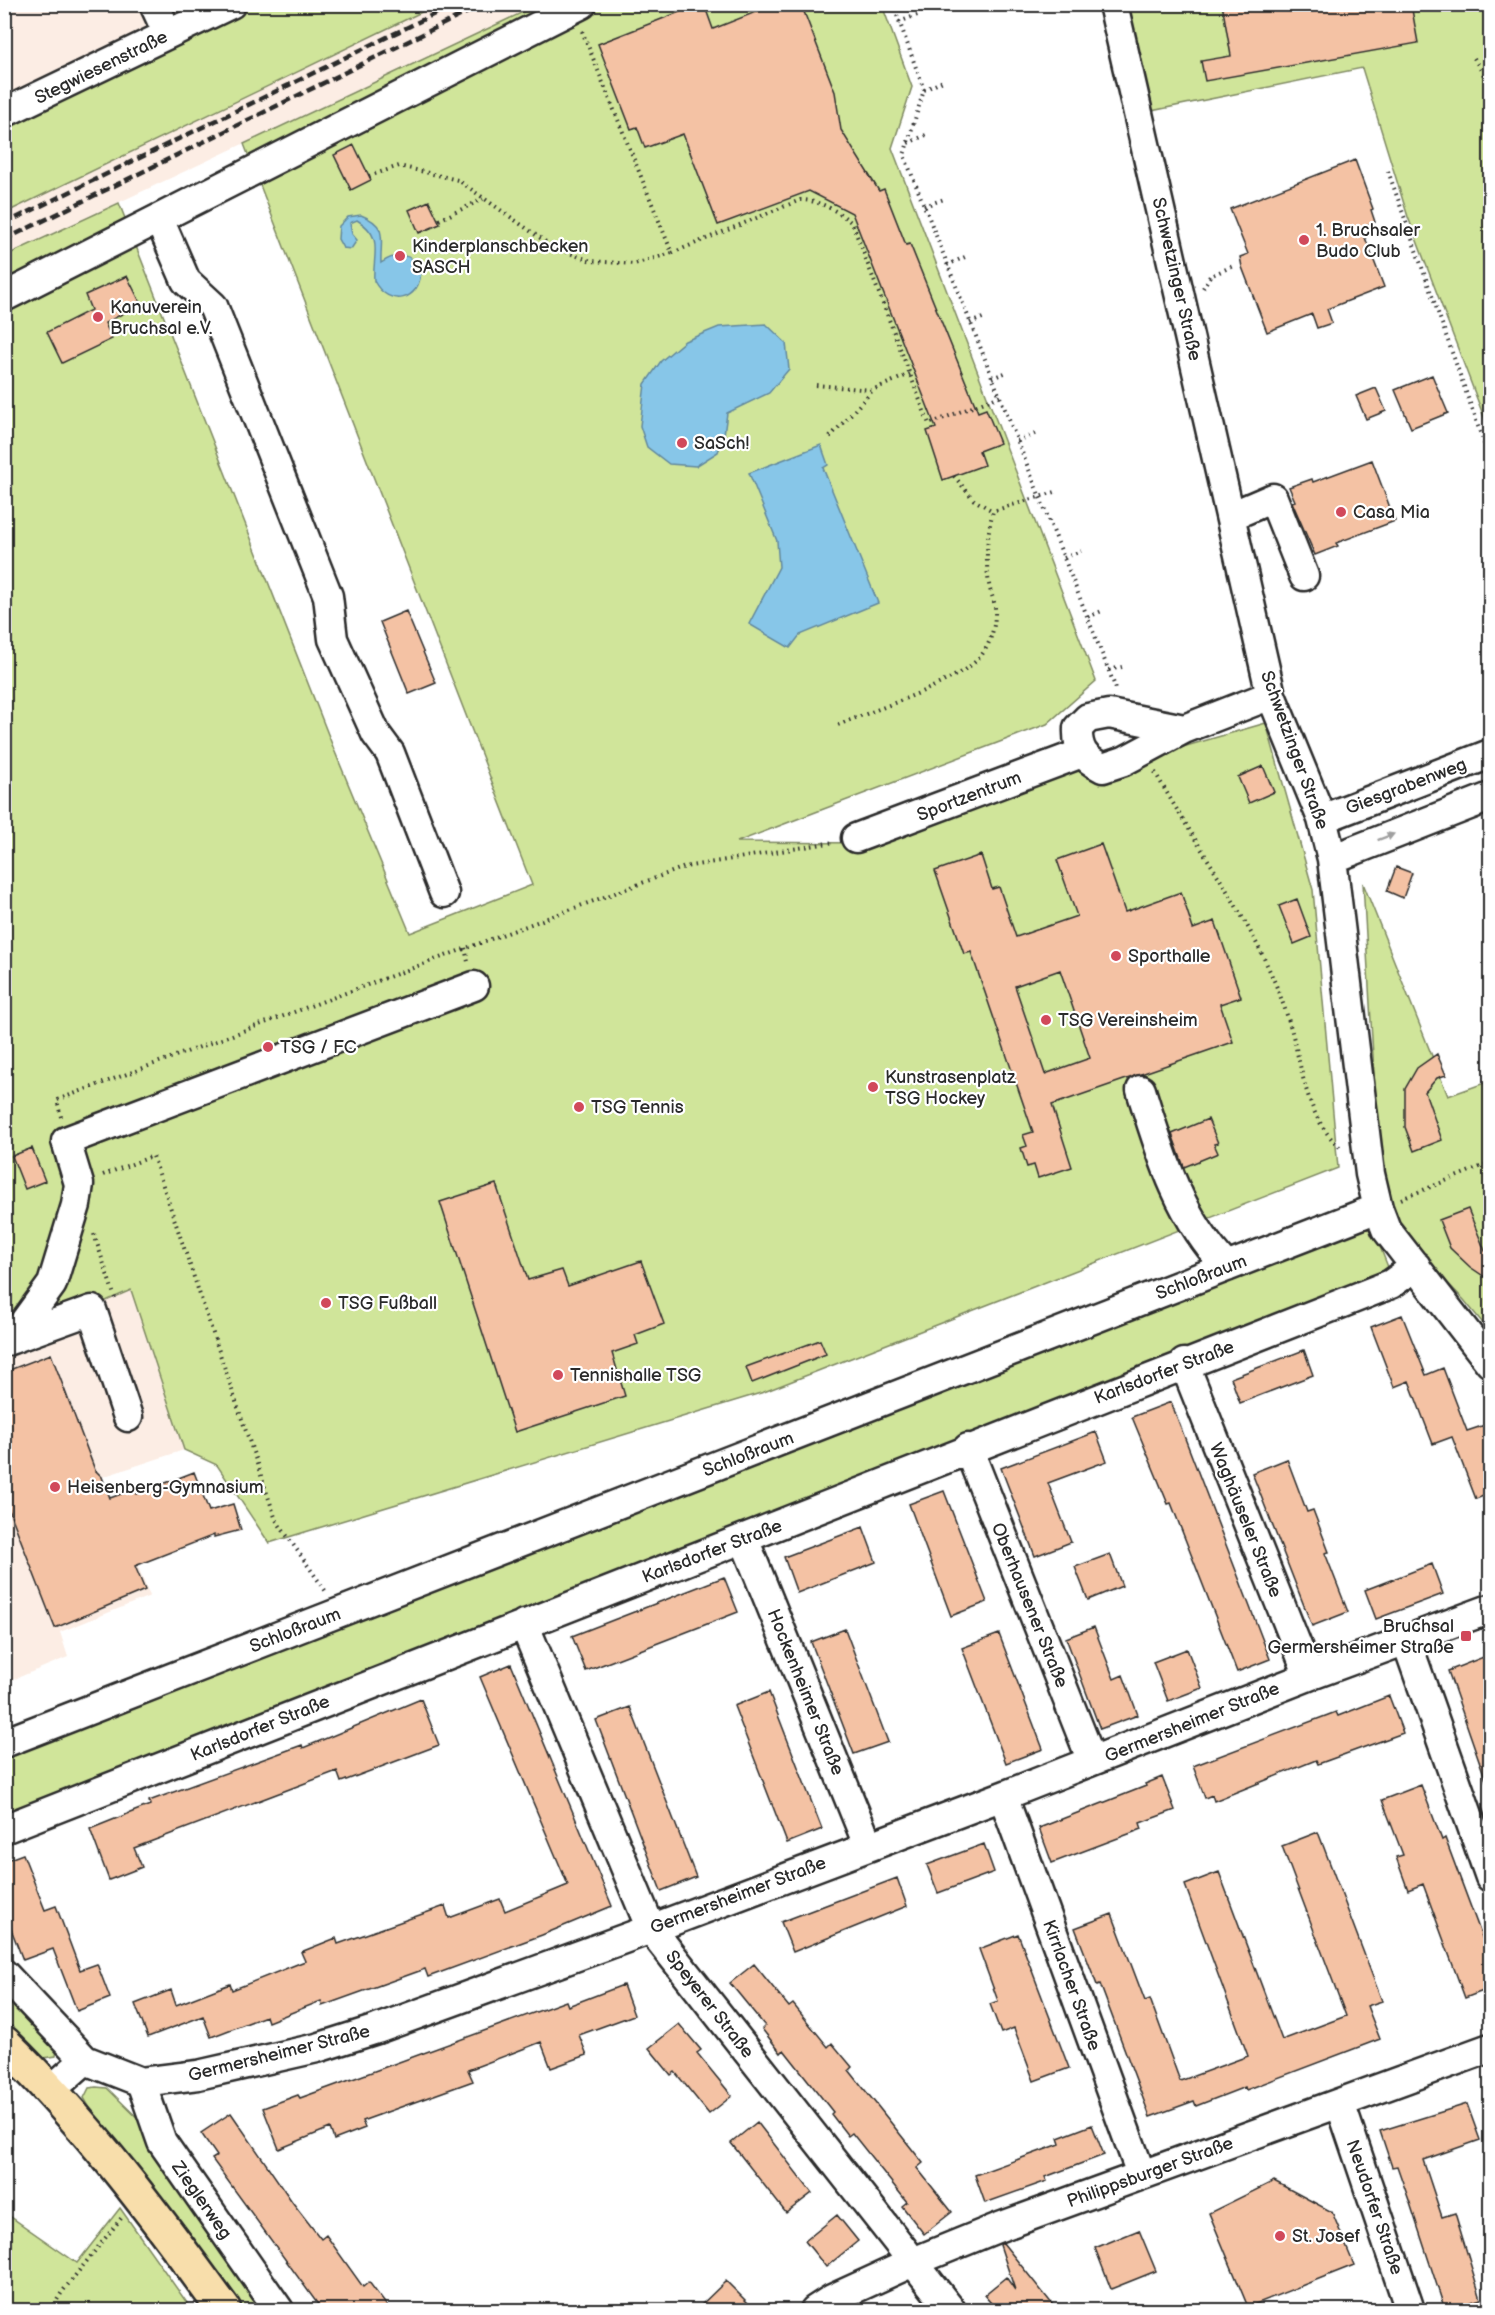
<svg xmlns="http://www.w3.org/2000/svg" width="1495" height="2315" font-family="'Balsamiq Sans',sans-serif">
<rect width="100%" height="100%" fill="#fff"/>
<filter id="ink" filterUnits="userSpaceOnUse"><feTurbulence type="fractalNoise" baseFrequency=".0167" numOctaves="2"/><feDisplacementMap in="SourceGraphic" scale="12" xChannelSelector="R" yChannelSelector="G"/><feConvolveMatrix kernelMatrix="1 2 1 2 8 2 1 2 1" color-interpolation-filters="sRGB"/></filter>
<g filter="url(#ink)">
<!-- built -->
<path fill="#fcede4" d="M 5,5 L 230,5 L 5,121 Z
M 436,5 L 538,5 L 5,256 L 5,213 Z
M 131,1289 L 184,1450 L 102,1477 L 150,1596 L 60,1632 L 68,1657 L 5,1683 L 5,1345 Z"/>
<!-- green -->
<path fill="#d0e59a" stroke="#7e8862" stroke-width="1.5" d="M 250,5 L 436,5 L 5,213 L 5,125 Z
M 538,5 L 882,5 L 912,87 L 892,148 L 1096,681 L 1047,724 L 737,842 L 871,843 L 1081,768 L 1162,753 L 1266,723 L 1313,890 L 1338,1168 L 764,1392 L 269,1543 L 217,1465 L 184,1450 L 131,1290 L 5,1345 L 5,256 L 119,203 L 335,752 L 410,933 L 532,885 L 244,144 Z
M 1126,5 L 1490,5 L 1490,433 L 1408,217 L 1362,68 L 1151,111 Z
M 1363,883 L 1448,1096 L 1490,1081 L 1490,1332 L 1464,1300 L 1414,1248 L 1381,1194 Z
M 1369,1219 L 1390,1272 L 5,1817 L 5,1752 Z
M 4,1990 L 57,2048 L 56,2056 L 44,2058 L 5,2021 Z
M 96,2087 L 107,2088 L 162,2142 L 279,2310 L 224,2310 L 141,2196 L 84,2098 L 89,2088 Z
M 120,2208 L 192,2310 L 5,2310 L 5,2213 L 77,2263 Z"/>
<!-- water -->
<path fill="#87c6e8" stroke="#62889c" stroke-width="1.5" d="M 361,215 C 389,226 380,239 381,263 C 397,252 411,252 421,270 C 421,301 389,309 374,281 C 372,254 385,237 357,220 L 350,223 L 352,234 L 357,240 L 351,249 L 343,248 L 338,239 L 339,226 L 348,217 Z
M 766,324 L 786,343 L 789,369 L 769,393 L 727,413 L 724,435 L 718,452 L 696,466 L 669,464 L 647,447 L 640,426 L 645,384 L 661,361 L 685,341 L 719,327 Z
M 821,445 L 828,465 L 823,468 L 878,603 L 800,635 L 790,648 L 749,624 L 779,567 L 777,541 L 749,473 Z"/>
<!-- building -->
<path fill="#f4c2a4" stroke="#2b2b2b" stroke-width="1.5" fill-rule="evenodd" d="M 700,4 L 704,4 L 713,29 L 776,4 L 801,4 L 835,92 L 841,130 L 879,191 L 884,189 L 906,245 L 910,244 L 978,412 L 986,409 L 1000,443 L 979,451 L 984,465 L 943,480 L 927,431 L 936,428 L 852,213 L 809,191 L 718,225 L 683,134 L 645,148 L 637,127 L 631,129 L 598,44 Z
M 1222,4 L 1411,4 L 1418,43 L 1205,81 L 1201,61 L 1231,56 Z
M 354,145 L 371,180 L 351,190 L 334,155 Z
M 1355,160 L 1373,209 L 1371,210 L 1375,222 L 1361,227 L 1384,287 L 1327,309 L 1332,323 L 1317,328 L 1312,314 L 1267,332 L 1242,267 L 1240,257 L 1248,254 L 1230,209 Z
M 429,201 L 440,224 L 419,233 L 409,210 Z
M 127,276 L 141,304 L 105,323 L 112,339 L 62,363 L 47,332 L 91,310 L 85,295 Z
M 1432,375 L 1448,413 L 1411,428 L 1395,390 Z
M 1376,388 L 1386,411 L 1366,419 L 1356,396 Z
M 1372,460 L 1395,521 L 1336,543 L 1338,546 L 1315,555 L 1292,502 L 1295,501 L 1289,487 L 1312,479 L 1313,482 Z
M 406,611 L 436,683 L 409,694 L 380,622 Z
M 1263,766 L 1274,792 L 1249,803 L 1238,777 Z
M 1101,844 L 1125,912 L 1181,892 L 1193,929 L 1215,921 L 1241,997 L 1220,1004 L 1233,1042 L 1052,1105 L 1072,1167 L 1038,1178 L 1034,1165 L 1027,1167 L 1021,1148 L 1027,1146 L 1023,1135 L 1033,1132 L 971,952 L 964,954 L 935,871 L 981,855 L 992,889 L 999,887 L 1016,937 L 1077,916 L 1057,860 ZM 1060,970 L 1090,1058 L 1045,1074 L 1015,986 Z
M 1396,867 L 1412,873 L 1403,898 L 1387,891 Z
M 1297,899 L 1311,937 L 1294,944 L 1279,906 Z
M 1437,1054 L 1446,1075 L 1437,1078 L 1425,1092 L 1442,1140 L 1414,1151 L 1405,1127 L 1405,1089 L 1417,1068 Z
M 1208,1119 L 1218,1143 L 1214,1144 L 1218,1153 L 1184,1167 L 1172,1134 Z
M 32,1148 L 45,1181 L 25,1189 L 12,1156 Z
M 496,1184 L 528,1280 L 562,1270 L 568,1286 L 641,1261 L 664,1324 L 635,1335 L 638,1344 L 612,1353 L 625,1396 L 515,1432 L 440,1202 Z
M 1468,1209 L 1485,1251 L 1491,1253 L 1491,1281 L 1470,1267 L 1450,1248 L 1439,1220 Z
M 1402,1315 L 1426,1375 L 1443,1368 L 1467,1431 L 1485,1425 L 1491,1439 L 1491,1493 L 1476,1499 L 1452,1437 L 1433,1444 L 1409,1381 L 1394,1387 L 1371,1327 Z
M 820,1340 L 826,1354 L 752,1383 L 746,1367 Z
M 1304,1350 L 1313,1375 L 1240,1403 L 1231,1378 Z
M 51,1354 L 95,1470 L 102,1477 L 110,1498 L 135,1489 L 137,1494 L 194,1472 L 209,1511 L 233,1504 L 241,1530 L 214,1537 L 214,1535 L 135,1566 L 145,1590 L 55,1628 L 4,1497 L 4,1372 Z
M 1171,1402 L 1270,1659 L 1237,1672 L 1171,1503 L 1168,1504 L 1132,1417 Z
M 1096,1432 L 1107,1461 L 1048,1483 L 1071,1542 L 1035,1556 L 1001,1468 Z
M 1287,1459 L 1307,1512 L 1313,1510 L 1329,1552 L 1325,1553 L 1348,1612 L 1312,1626 L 1252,1473 Z
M 944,1491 L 987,1602 L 951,1616 L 909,1504 Z
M 863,1527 L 876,1562 L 797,1593 L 784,1557 Z
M 1110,1554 L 1122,1586 L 1088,1600 L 1075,1567 Z
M 1432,1564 L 1443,1594 L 1376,1619 L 1365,1590 Z
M 724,1577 L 738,1612 L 586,1671 L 572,1636 Z
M 1094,1627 L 1114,1679 L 1123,1675 L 1138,1715 L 1100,1729 L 1066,1638 Z
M 845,1629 L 888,1742 L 854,1754 L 811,1642 Z
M 999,1634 L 1043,1749 L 1006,1763 L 962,1648 Z
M 1187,1649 L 1202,1688 L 1168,1701 L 1153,1662 Z
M 1491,1654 L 1491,1789 L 1489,1789 L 1448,1671 Z
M 511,1664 L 612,1906 L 542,1935 L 428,1977 L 425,1969 L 322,2006 L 321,2001 L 268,2022 L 266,2016 L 211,2037 L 203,2016 L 148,2037 L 135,2004 L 171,1990 L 176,2005 L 230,1984 L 232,1990 L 305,1961 L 301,1952 L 336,1938 L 338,1944 L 445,1906 L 449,1918 L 500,1899 L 505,1911 L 568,1885 L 480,1677 Z
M 769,1692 L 822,1829 L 787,1843 L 734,1706 Z
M 1389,1696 L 1403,1733 L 1318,1764 L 1316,1760 L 1214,1801 L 1212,1795 L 1205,1798 L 1193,1766 L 1336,1712 L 1338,1716 Z
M 421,1699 L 439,1745 L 341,1782 L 337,1771 L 134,1848 L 142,1867 L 109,1880 L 90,1829 L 150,1805 L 149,1801 L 302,1745 L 303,1748 Z
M 630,1707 L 696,1877 L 661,1891 L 596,1720 Z
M 1162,1777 L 1175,1810 L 1140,1823 L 1142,1829 L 1052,1863 L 1039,1828 L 1146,1786 L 1145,1784 Z
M 1421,1785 L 1442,1840 L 1445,1838 L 1491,1961 L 1491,1988 L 1465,1998 L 1423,1884 L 1408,1890 L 1396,1857 L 1403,1855 L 1382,1800 Z
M 1318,1832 L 1382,2001 L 1367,2006 L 1380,2039 L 1246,2090 L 1245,2087 L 1196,2106 L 1194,2101 L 1150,2117 L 1100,1984 L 1097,1985 L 1075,1928 L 1112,1914 L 1145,2001 L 1150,1999 L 1180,2081 L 1248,2056 L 1185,1885 L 1219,1872 L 1282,2040 L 1346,2016 L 1282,1846 Z
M 984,1844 L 994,1872 L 938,1893 L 927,1865 Z
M 23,1854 L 45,1910 L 56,1906 L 80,1970 L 97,1964 L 110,1998 L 77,2011 L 53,1949 L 23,1960 L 4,1911 L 4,1861 Z
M 897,1878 L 907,1906 L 793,1952 L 781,1922 Z
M 1018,1934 L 1069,2068 L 1034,2081 L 1014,2028 L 1001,2033 L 990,2004 L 998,2001 L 979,1949 Z
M 754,1964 L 789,2007 L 793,2004 L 828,2047 L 832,2043 L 852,2067 L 849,2070 L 923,2163 L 917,2168 L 952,2212 L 924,2234 L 902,2206 L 907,2202 L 852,2133 L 848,2136 L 831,2114 L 833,2112 L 784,2050 L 781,2053 L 762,2029 L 765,2026 L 730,1983 Z
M 623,1985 L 634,2015 L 579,2035 L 587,2055 L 551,2068 L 541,2042 L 468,2070 L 473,2081 L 362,2121 L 365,2128 L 334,2140 L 330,2128 L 279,2149 L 263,2108 L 298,2095 L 300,2098 L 347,2081 L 566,2001 L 568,2006 Z
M 679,2024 L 701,2050 L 697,2053 L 732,2096 L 709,2114 L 675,2072 L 671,2075 L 649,2048 Z
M 1467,2104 L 1480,2140 L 1423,2160 L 1442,2217 L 1455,2213 L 1481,2299 L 1445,2310 L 1410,2203 L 1397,2166 L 1392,2167 L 1380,2131 Z
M 231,2113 L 293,2203 L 321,2239 L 326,2235 L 363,2287 L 369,2282 L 390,2310 L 322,2310 L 212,2159 L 217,2156 L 201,2133 Z
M 757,2122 L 812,2193 L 786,2213 L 731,2143 Z
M 1092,2125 L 1104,2155 L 1045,2177 L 1047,2181 L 985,2203 L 975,2175 L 1060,2144 L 1058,2138 Z
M 1274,2181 L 1332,2212 L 1354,2265 L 1248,2307 L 1209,2213 Z
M 837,2215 L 858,2241 L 826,2267 L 805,2241 Z
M 1139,2230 L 1156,2271 L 1111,2289 L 1095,2248 Z
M 1003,2243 L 1057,2310 L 997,2310 L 984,2295 L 1006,2277 L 1015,2290 L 1000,2245 Z
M 726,2281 L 755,2310 L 696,2310 Z"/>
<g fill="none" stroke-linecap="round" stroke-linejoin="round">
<!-- minor casing -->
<g stroke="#2b2b2b" stroke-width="33">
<path id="minor" d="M 154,4 L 168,34
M 1113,4 L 1271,695 L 1322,819 L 1332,859 L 1370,1174 L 1378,1208 L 1386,1229 L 1490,1363
M 4,113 L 231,4
M 159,219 L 186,281 L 213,306 L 328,596 L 333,639 L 376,734 L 390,753 L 444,893
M 4,297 L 582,4
M 1231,516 L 1273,498 L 1304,576
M 1184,729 L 1109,714 L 1088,718 L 1078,728 C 1077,749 1084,759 1103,768 L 1124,761 L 1184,729 L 1271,695
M 1322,819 L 1490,754
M 856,838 L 1082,753
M 1332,859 L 1490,797
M 1141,1090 C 1161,1155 1179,1217 1227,1267
M 12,1339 L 92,1310 L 128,1417
M 4,1342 L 12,1339 L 52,1284 L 76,1205 L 79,1184 L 66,1141 L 474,986
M 1184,1363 L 1309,1676
M 968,1448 L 1092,1761
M 744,1539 L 868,1845
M 524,1624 L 651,1929 L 951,2310
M 1406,1640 L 1490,1877
M 4,1743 L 1378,1208
M 1003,1796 L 1141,2174
M 4,1829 L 1391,1284 L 1416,1266
M 4,1974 L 85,2060 L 141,2082 L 198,2075 L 317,2048 L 377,2029 L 651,1929 L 1003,1796 L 1309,1676 L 1490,1609
M 141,2082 L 162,2142 L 279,2310
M 52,2089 L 85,2060
M 1340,2103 L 1410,2310
M 815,2310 L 832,2299 L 913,2262 L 997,2228 L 1490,2048"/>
</g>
<!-- major casing -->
<g stroke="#2b2b2b" stroke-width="38">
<path id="major" d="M 4,2043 C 88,2125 156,2216 224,2310"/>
</g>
<!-- path -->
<path stroke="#2b2b2b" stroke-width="4" stroke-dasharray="1.5 4.5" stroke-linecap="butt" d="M 893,4 L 924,90 L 904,155 L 1116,689
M 899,22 L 920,14
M 582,31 L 672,253 L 800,200 C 819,200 838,211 852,223 L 929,424 L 1000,396
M 1474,58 L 1490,86
M 924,90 L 943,81
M 908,143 L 926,135
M 1388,171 L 1490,460
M 369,176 L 399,166 L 458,180 L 553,247 L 591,261 L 634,264 L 672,253
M 924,206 L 944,199
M 439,220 L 483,199
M 947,265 L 965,257
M 1203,288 L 1210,276 L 1233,266
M 970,323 L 985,317
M 992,378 L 1007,372
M 816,385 L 872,390 L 910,374
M 830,437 L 872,391
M 1017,441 L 1035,434
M 954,476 L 974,500 L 993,511
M 1064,558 L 1081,551
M 1088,617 L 1102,611
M 1109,670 L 1122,667
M 838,725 C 873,710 955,684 979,658 C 991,645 996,624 995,607 C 994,599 990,592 989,584 C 985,560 987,534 993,511 L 1055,492
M 1155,772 C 1201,855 1263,933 1290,1025 C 1303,1069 1305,1118 1342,1149
M 465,948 L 468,962
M 61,1117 L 57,1100 L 685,867 L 834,842
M 103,1175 L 153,1156 L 276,1520 L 327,1593
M 1401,1199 L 1490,1163
M 94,1234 L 115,1298
M 51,2310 L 62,2292 L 123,2216"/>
<!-- minor -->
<use href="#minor" stroke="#fff" stroke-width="28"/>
<!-- major -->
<use href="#major" stroke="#f8deab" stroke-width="33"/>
<!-- rail -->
<path stroke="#2b2b2b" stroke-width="4.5" stroke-dasharray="9 4.5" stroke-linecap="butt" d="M 4,224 L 455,4
M 4,240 L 484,4"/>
</g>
<!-- one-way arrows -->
<defs><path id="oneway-solid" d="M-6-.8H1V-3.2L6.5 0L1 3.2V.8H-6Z" transform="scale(1.5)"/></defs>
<use fill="#a0a0a0" href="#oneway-solid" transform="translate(1386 837) rotate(-21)"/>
</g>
<!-- markers -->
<g fill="#d1495b" stroke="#fff" stroke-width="2">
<circle cx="1304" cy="240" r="6"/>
<circle cx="400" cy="256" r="6"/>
<circle cx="98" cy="317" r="6"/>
<circle cx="682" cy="443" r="6"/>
<circle cx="1341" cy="512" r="6"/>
<circle cx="1116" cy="956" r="6"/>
<circle cx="1046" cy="1020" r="6"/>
<circle cx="268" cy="1047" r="6"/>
<circle cx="873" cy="1087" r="6"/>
<circle cx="579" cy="1107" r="6"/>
<circle cx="326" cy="1303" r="6"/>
<circle cx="558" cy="1375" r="6"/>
<circle cx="55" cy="1487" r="6"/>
<rect x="1460" y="1630" width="12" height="12" rx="3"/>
<circle cx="1280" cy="2236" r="6"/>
</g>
<g text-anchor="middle" stroke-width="4.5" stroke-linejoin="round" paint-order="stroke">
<!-- street labels -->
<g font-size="18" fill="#2b2b2b" stroke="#fff">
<text transform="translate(101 67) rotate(-26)" y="6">Stegwiesenstraße</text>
<text transform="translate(1177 279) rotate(77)" y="6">Schwetzinger Straße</text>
<text transform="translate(1295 750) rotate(70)" y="6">Schwetzinger Straße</text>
<text transform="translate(1406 786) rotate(-21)" y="6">Giesgrabenweg</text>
<text transform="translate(969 796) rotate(-21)" y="6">Sportzentrum</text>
<text transform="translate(1201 1277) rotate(-21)" y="6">Schloßraum</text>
<text transform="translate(1164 1372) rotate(-21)" y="6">Karlsdorfer Straße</text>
<text transform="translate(748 1454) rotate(-21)" y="6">Schloßraum</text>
<text transform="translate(1246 1520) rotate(68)" y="6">Waghäuseler Straße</text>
<text transform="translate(712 1551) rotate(-21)" y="6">Karlsdorfer Straße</text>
<text transform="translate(1030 1605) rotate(68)" y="6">Oberhausener Straße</text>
<text transform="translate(295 1630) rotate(-21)" y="6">Schloßraum</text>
<text transform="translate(806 1692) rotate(68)" y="6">Hockenheimer Straße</text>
<text transform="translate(1192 1722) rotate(-22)" y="6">Germersheimer Straße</text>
<text transform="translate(260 1728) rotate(-22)" y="6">Karlsdorfer Straße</text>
<text transform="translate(738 1895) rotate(-21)" y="6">Germersheimer Straße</text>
<text transform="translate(1072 1985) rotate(70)" y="6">Kirrlacher Straße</text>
<text transform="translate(710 2004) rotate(52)" y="6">Speyerer Straße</text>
<text transform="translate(279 2053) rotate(-14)" y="6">Germersheimer Straße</text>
<text transform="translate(1150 2172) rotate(-20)" y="6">Philippsburger Straße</text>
<text transform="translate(202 2200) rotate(55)" y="6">Zieglerweg</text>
<text transform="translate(1375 2207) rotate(71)" y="6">Neudorfer Straße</text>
</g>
<!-- poi labels -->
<g font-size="18" fill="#2b2b2b" stroke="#fff" text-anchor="start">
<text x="1316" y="236">1. Bruchsaler<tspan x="1316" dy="21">Budo Club</tspan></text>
<text x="412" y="252">Kinderplanschbecken<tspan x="412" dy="21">SASCH</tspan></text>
<text x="110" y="313">Kanuverein<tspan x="110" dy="21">Bruchsal e.V.</tspan></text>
<text x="694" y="449">SaSch!</text>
<text x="1353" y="518">Casa Mia</text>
<text x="1128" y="962">Sporthalle</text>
<text x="1058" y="1026">TSG Vereinsheim</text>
<text x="280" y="1053">TSG / FC</text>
<text x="885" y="1083">Kunstrasenplatz<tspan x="885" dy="21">TSG Hockey</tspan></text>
<text x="591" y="1113">TSG Tennis</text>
<text x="338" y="1309">TSG Fußball</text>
<text x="570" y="1381">Tennishalle TSG</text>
<text x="67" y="1493">Heisenberg-Gymnasium</text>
<text x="1454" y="1632" text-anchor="end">Bruchsal<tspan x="1454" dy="21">Germersheimer Straße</tspan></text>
<text x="1292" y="2242">St. Josef</text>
</g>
</g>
<!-- margin -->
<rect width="1495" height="2315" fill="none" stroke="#fff" stroke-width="24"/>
<rect x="12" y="12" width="1471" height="2291" fill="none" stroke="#2b2b2b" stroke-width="2" filter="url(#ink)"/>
</svg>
